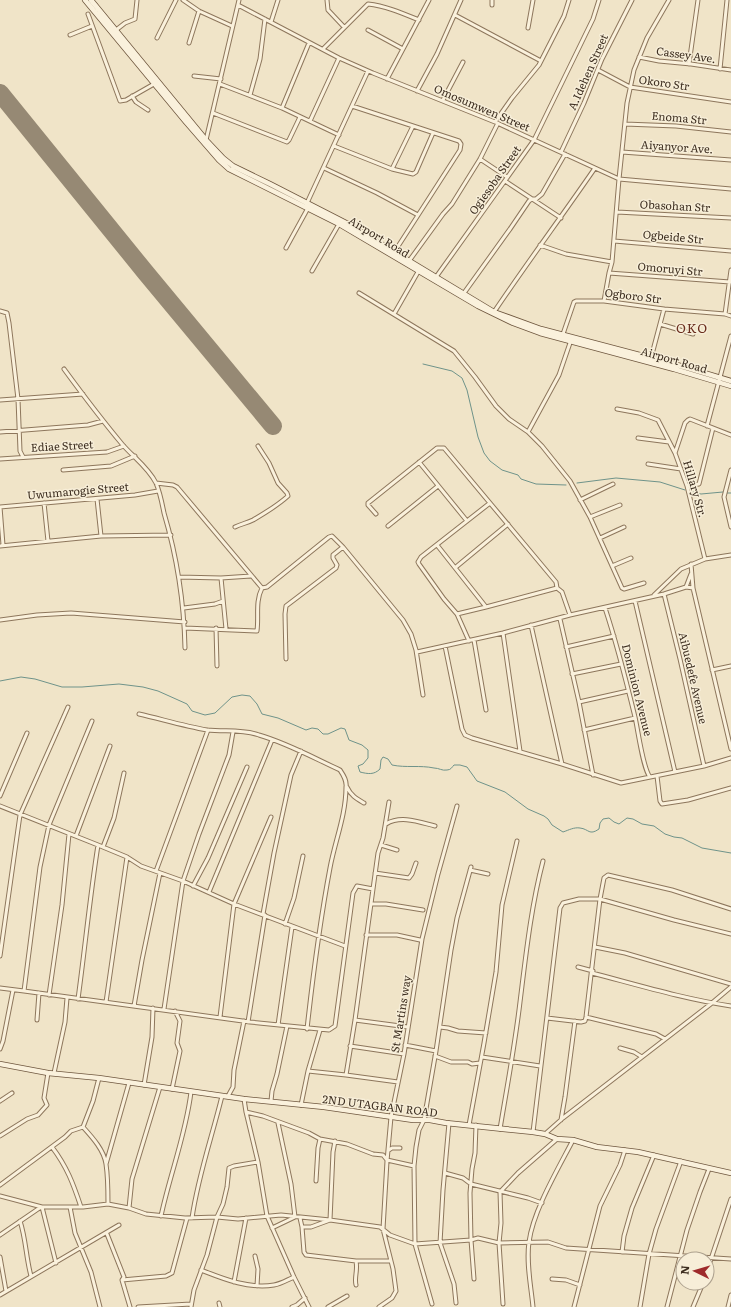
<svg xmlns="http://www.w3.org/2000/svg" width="731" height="1307" font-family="Literata,serif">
<rect width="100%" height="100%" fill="#f0e4c8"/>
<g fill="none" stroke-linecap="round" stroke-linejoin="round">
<!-- stream -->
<path stroke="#6f938a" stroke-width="1" d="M 423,364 L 452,371 L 462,378 L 467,390 L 478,437 L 484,453 L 490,461 L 502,470 L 518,475 L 521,479 L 536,484 L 566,485
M 577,483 L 616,478 L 660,482 L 685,490
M 693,492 L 701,494 L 723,492
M 727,493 L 731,493
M 0,681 L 21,677 L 35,679 L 62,687 L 82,687 L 119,684 L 143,687 L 158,691 L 187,704 L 192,711 L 205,715 L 215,713 L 232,697 L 242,695 L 250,696 L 257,704 L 262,714 L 278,718 L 306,730 L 312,728 L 318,729 L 323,734 L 328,734 L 341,728 L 345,729 L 349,740 L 362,745 L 368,750 L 368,758 L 363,764 L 358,766 L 360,772 C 368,774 374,775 380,769 L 381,760 L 383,757 L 388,759 L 392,765 C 406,768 420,765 434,768 C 439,768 442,771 447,770 C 451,770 452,767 454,765 L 460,765 L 467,767 L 477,781 L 505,792 L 528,809 L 544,816 L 548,819 L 552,825 L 563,832 C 569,830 574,827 580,828 C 589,829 589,836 599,829 L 600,823 L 603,819 L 609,818 L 614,822 L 619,824 L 627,818 L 633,819 L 642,824 L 654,826 L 665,834 L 674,837 L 682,838 L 702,848 L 731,853"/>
<!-- runway -->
<path stroke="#968974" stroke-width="18" d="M 0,93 L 146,273 L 273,426"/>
<!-- street casing -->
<g stroke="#8d765c" stroke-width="5">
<path id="street" d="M 183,0 L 199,11 L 232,26
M 327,0 L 328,10 L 344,27
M 238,5 L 339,58 L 373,73 L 495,122 L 619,179 L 731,189
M 492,5 L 492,0
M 88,14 L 120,101 L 126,100 L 154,84
M 455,15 L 541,61
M 271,22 L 278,0
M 528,28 L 533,0
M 116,30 L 125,23 L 135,19 L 137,0
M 368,30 L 403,49
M 70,35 L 92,26
M 157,38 L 176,0
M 189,43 L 199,11
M 323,49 L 368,4 C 386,6 402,13 419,20
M 639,57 L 659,61 L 691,64 L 731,70
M 689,64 L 698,0
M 720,69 L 727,0
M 598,70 L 630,87 L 731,102
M 194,76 L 221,79
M 387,79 L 429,0
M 220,84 L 282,108 L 339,135
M 417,91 L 437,54 L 461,0
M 250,95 L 260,59 L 265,19
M 132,96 L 136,102 L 148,110
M 443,100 L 463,62
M 352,106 L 459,141 L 461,144 L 460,150 L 395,251
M 282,108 L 309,43
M 213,113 L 287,142 L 289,140 L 300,117
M 310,121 L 339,58
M 495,122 L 512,98 L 539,65 L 564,16 L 569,0
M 625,124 L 676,126 L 731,132
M 206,140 L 239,0
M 334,146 L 392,169 L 413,174 L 416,172 L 433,133
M 561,152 L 584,103 L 602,59 L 632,0
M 622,152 L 731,160
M 480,159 L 507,177
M 324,168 L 377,193 L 418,215
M 392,169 L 413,126
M 505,181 L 561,218
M 307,203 L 368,71
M 617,212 L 731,218
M 614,241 L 731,251
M 540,245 L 566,254 L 612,262
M 286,248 L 308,208
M 409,261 L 443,214 L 452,204 L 480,159 L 498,123
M 312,271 L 339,224
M 609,273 L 730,282
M 436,277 L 534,140 L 593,19 L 599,0
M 359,293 L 454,351 L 475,377 L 496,406 L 509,419 L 528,432 L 542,446 L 570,481 L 590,517 L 622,588 L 624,589 L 644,583
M 464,293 L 510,229 L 529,201 L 532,199 L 536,199 L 542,194 L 565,154
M 604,301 L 609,273 L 612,262 L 619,179 L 627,103 L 634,70 L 647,38 L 669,0
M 0,311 L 7,313 L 9,323 L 18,399 L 20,451 L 23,457
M 494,312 C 527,263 562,216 595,168
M 394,314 L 418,272
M 725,314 L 731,270
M 660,324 L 693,334
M 563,334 L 574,302 L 576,301 L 604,301 L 664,309 L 725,314 L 731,316
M 651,358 L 664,309
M 64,369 C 83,395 102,420 122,444 C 133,457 148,467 156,483 C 160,492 162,503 164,513 C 177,557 184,602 185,648
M 0,400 L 83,394
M 617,409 L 639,413 L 658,420 L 675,453
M 707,426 L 731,336
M 0,432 L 88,425 L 103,421
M 528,432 L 559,375 L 571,340
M 638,438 L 669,442
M 0,459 L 107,452 L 124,446
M 419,462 L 467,521
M 648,464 L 681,469
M 63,470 L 111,466 L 135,456
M 731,470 L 724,497 L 731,527
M 156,483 L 173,485 L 177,487 L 262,588
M 687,486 L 699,484 L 713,428
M 97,499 L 101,536
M 580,500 L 613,484
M 44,503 L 48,541
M 0,507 L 135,495 L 158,491
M 0,507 L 3,545
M 376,514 L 368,505 L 368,503 L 437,448 L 444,448 L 556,582 L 557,588 L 562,592 L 570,615
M 590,517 L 620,505
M 388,526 L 438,486
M 235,527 C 241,524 247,523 253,520 C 265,513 277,506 288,496 L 287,493 L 278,483 L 269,463 L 258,446
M 600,538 L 624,527
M 437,545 L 486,607 L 557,588
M 0,546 L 101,536 L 171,535
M 705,559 L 687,486 L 675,453 L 685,423 L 688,420 L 690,419 L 731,435
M 691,564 L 693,588 L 731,749
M 612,566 L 631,558
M 456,567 L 508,524
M 179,577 L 221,578 L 251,576
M 221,578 L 226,629
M 686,587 L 691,574
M 664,594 L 680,659 L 704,766
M 654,595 L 681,569 L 705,559 L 731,555
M 635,601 L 675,772
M 184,608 L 215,604 L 223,601
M 605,608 C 617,644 626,680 635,717 C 638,730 643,769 650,777
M 457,614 L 486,607
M 560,619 L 579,702 L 593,775
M 0,620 L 37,615 L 71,613 L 185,622
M 531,625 L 562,764
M 185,628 L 257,631 C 259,616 255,602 262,588 L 267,587 L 329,537 L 332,536 L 343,547 L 403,620 L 411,634 L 416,650 L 423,695
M 216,628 L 217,666
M 503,633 L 520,751
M 474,640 L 486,710
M 469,641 L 457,614 L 444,599 L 419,564 L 418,562 L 421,557 L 490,503
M 445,646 L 462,729 L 465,735 L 472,738 L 562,764 L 621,783 L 704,766 L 731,758
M 566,647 L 614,636
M 417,652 L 503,633 L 570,615 L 664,594 L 686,587 L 693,588
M 286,659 L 285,614 L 286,606 L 336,568 L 337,565 L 333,558 L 333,555 L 343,547
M 712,670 L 731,666
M 572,674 L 621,664
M 579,702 L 628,691
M 139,714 C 161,719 184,726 207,730 C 225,732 242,729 259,735 C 287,743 314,758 340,770 C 344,776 347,781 346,787 C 346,815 335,841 330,868 C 320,921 313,975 307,1029
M 584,730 L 635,718
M 657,776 L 660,801 L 662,804 L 688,800 L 731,788
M 347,787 C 351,796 357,799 364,803
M 0,796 L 27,733
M 0,806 L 98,845 L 127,857 L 141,866 L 183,881 L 234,904 L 345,946
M 386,824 C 401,815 419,822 435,826
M 76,836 L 110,746
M 381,845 L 397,850
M 103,847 L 114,818 L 124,773
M 470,870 L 488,874
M 156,871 L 208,730
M 375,873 L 409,878 L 412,874 L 416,863
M 193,886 L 208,858 L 247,767
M 209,892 L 272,740
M 371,904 L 386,904 L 423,910
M 263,914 L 274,853 L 291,775 L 301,751
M 285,924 L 294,898 L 303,856
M 366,935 L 397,935 L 420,940
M 595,947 L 625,953 L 731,984
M 0,956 L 20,815 L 68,707
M 578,967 L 593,971
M 592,973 C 638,985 684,999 731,1006
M 0,988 L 24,991 L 250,1022 L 329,1030 L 335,1026 L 353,893 L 357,886 L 373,889
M 24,991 L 40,867 L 49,825 L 92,721
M 49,995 L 62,905 L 69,834
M 78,999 C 85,948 90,896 98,845
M 106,1002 L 127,857
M 134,1006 L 142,960 L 160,873
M 164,1009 L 183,881 L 199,834 L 229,755 L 233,732
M 220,1017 L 234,904 L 271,817
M 586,1017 L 656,1034 L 665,1039
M 547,1018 L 581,1022 L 585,1021 L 586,1017 L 600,899 L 604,878 L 608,875 L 672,890 L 731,909
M 37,1020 L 39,993
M 355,1020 L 408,1027
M 248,1022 L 265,915
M 278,1025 L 292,927
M 440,1027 L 448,1028 L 458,1031 L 486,1033
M 405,1045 L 436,1051
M 350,1046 L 404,1054
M 620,1048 L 634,1052 L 642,1057
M 0,1049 L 3,1041 L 13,990
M 435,1056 L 451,1062 L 468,1062 L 472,1064 L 480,1063
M 482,1057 L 540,1066
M 308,1071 L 346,1075 L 355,1020 L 373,889 L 378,853 L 383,838 L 389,802
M 54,1073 L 65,1022 L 67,998
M 346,1075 L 398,1082
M 144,1085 L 152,1037 L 153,1008
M 172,1089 L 180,1051 L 177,1043 L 180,1021 L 175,1011
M 228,1096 L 233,1087 L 234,1070 L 244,1021
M 244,1099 L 246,1112 L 258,1162 L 267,1216 L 294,1277 L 309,1307
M 0,1101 L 12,1093
M 271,1101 L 272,1091 L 277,1074 L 287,1026
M 301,1105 L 308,1071 L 320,1030
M 246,1112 L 263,1116 L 309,1133 L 320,1139 L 347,1144 L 373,1154 L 383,1155 L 387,1160 L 414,1166
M 561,1120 L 565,1097 L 575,1021
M 449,1123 L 443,1190 L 440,1243 L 454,1284 L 456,1303
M 469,1125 L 484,1043 L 496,972 L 502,905 L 517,841
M 83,1127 C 92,1137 104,1150 106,1164 C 108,1177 108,1191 108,1204
M 500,1129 C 507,1087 515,1045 520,1002 C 526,954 531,907 543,861
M 533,1132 L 560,908 L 563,903 L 579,899 L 600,899 L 674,920 L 731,934
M 545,1134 L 563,1118 L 712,1003 L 731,987
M 0,1136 L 27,1119 L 38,1115 L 47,1105 L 44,1098 L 48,1073
M 52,1147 C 67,1167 73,1183 81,1207
M 389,1150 L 392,1148 L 400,1148
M 106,1164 L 129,1083
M 445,1173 L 463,1178 L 471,1184 L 528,1198 L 542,1203
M 316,1181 L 318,1148 L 320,1139
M 0,1185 L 65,1137 L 71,1131 L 83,1127 L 93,1101 L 99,1078
M 0,1196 L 42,1207 L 83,1207 L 108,1204 L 129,1208 L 146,1214 L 185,1218 L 217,1217 L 238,1219 L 281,1215 L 330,1220 L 380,1227 L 390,1235 L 415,1244 L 471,1240 L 478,1238 L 499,1243 L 548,1242 L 566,1248 L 731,1259
M 70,1207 L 75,1233 L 91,1272 L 100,1307
M 129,1208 L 132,1179 L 160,1087
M 161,1216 C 170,1174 186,1134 191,1092
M 192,1218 C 198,1176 212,1137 222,1096
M 300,1218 L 302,1227 L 304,1252 L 306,1255 L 356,1261 L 390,1261
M 20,1221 C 26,1239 26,1258 31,1276
M 302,1227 L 311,1227 L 330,1220 L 333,1152 L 335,1141
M 272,1228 L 295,1217 L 291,1184 L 278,1123
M 107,1234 L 124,1277 L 122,1280 L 130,1307
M 0,1235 L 38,1209 L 42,1207 L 56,1263
M 622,1252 L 624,1236 L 632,1208 L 654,1155
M 255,1256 L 258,1269 L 257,1286
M 0,1257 L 6,1291
M 201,1270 C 224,1279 248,1289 274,1285 C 281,1284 287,1280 294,1277
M 707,1271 L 731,1199
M 474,1279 L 471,1240 L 470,1193 L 472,1169 L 475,1153 L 476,1125
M 552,1279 L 566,1280 L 580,1285
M 122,1280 L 166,1276 L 172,1273 L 187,1218
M 234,1282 L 246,1218
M 356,1285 C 354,1277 358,1271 356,1261
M 0,1295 L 119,1225
M 219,1303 L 220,1307
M 432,1304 L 415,1244 L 414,1166 L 416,1147 L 419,1130 L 424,1120 L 436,1051 L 451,950 L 457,918 L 471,867
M 503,1304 L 499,1243 L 501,1223 L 500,1192 L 518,1173 L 557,1139
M 138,1307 L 191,1304
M 191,1307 L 194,1290 L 207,1255 L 217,1217 L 223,1204 L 227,1187 L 229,1168 L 234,1166 L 258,1162
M 292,1307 L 297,1305 L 305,1298
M 328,1307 L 347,1296
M 379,1307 L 392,1298 L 396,1291 L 393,1269 L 383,1229 L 387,1161 L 391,1117 L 404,1054 L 422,939 L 438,874 L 457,806
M 533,1307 C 531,1286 526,1263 529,1242 C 533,1211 558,1169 573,1140
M 574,1307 L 600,1206 L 620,1165 L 625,1150
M 640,1307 L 649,1254 L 656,1229 L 681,1161
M 667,1307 L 687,1230 L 700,1192 L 709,1169
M 693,1307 L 703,1283
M 728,1307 L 731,1295"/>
</g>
<!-- secondary casing -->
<g stroke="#6f573f" stroke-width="6">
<path id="secondary" d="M 85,0 L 186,122 L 219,160 L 229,169 L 339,224 L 478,306 L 513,323 L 540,333 L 674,369 L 731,386
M 91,0 L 206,140 L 223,158 L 233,166 L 270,184 L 348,224 L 494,312 L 541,329 L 651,358 L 688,368 L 731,381
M 0,1064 L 48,1073 L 99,1078 L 244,1099 L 324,1107 L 413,1120 L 430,1120 L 446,1123 L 533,1132 L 545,1134 L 557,1139 L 573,1140 L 597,1147 L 638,1152 L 731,1173"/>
</g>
<!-- street -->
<use href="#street" stroke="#faf1dc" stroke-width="3"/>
<!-- secondary -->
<use href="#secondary" stroke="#faf1dc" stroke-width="4.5"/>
</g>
<g text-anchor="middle" stroke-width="3" stroke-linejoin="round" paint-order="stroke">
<!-- street labels -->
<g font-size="11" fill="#3d2e20" stroke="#f7eed8">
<text transform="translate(686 55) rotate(8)" y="4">Cassey Ave.</text>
<text transform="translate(588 72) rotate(-66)" y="4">A.Idehen Street</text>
<text transform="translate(664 83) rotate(8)" y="4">Okoro Str</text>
<text transform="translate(482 108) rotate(23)" y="4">Omosumwen Street</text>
<text transform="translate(679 118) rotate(5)" y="4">Enoma Str</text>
<text transform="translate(677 147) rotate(4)" y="4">Aiyanyor Ave.</text>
<text transform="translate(495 180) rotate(-55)" y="4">Ogiesoba Street</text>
<text transform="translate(675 206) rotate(3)" y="4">Obasohan Str</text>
<text transform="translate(379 237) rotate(31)" y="4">Airport Road</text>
<text transform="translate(673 237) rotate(5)" y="4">Ogbeide Str</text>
<text transform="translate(670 269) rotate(5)" y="4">Omoruyi Str</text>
<text transform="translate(633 296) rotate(7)" y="4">Ogboro Str</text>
<text transform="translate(674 360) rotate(16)" y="4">Airport Road</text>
<text transform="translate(62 446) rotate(-3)" y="4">Ediae Street</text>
<text transform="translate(695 489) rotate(74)" y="4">Hillary Str.</text>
<text transform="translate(78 491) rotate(-5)" y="4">Uwumarogie Street</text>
<text transform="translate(693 678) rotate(77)" y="4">Aibuedefe Avenue</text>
<text transform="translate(637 690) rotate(76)" y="4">Dominion Avenue</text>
<text transform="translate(401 1014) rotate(-81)" y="4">St Martins way</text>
<text transform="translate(380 1106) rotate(7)" y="4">2ND UTAGBAN ROAD</text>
</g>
<!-- quarter labels -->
<g font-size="13" letter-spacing="1" fill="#6b2e1e" stroke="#f7eed8">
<text x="692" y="333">OKO</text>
</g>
</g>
<!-- north arrow -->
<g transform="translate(695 1271) rotate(275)"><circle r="19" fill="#f7eed8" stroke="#ada18e"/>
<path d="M0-3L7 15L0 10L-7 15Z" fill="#9e2a2b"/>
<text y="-6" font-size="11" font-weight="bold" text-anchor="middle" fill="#3d2e20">N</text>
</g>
</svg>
